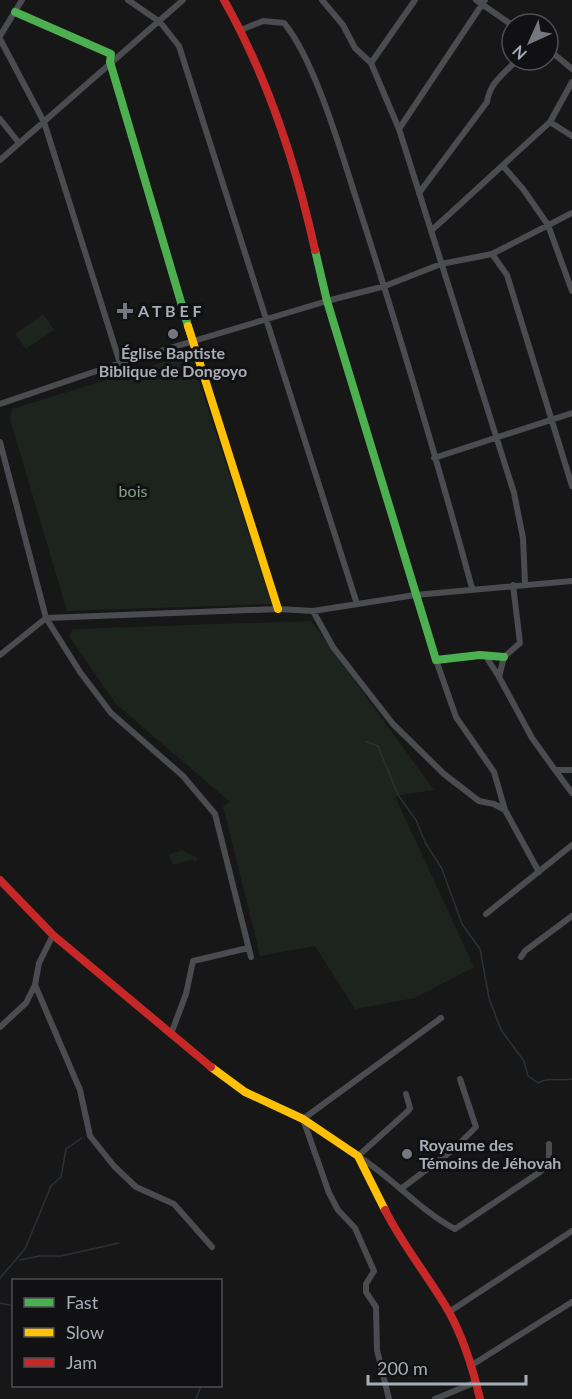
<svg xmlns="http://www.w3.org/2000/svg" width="572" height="1399" font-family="Lato,sans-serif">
<rect width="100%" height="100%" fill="#171717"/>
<!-- green -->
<path fill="#1d241e" d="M 43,314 L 54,330 L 26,349 L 15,334 Z
M 190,354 L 272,604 L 67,611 L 10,419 L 12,409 Z
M 311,621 L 434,790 L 395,796 L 474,967 L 415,998 L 355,1009 L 315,946 L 260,956 L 223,806 L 230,802 L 116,704 L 69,636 L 73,629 Z
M 182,850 L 198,858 L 195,862 L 193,859 L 173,865 L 169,855 Z"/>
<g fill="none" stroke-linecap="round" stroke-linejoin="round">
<!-- stream -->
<path stroke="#2a3239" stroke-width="1.5" d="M 367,742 L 378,746 L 398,795 L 416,820 L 425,842 L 442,869 L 462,924 L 480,949 L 489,998 L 501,1030 L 524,1061 L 528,1076 L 538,1083 C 549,1076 560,1082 572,1079
M 20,1260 L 40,1256 L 61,1256 L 119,1243
M 0,1278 L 25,1249 L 51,1186 L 61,1177 L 66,1149 L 82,1138
M 0,1303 L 14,1306
M 196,1399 L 201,1386"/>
<!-- street -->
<path stroke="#4b4c50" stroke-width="6" d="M 128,0 L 160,22 L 179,46 L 357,604
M 322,0 L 343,25 L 355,48 L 371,63 L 399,129
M 476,0 L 512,25
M 485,0 L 399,129 L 514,493 L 523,538 L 525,583
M 241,30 L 263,21 L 284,23 C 314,59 340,148 355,195 C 397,325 436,456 472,588
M 0,36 L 22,0
M 0,39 L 44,122 L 120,363
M 548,49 L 572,69
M 371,63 L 415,0
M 0,119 L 19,143
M 550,122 L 572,136
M 0,160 L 183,0
M 503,166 L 523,189 L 548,225 L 572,291
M 419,193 L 487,102 C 490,82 504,74 517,60
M 431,231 L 550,122 L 572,82
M 492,254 L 507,275 L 572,486
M 0,404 L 120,363 L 327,301 L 385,286 L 441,264 L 492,254 L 572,213
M 0,442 L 46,618 L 80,672 L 111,713 L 183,776 L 215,814 L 251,957
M 434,458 L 572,413
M 513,585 L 520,643 L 504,657 L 499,677 L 532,738 L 555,770 L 572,770
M 313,611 L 333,647 L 393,724 L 444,774 L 479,801 L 494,804 L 505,810 L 539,872
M 0,655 L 46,618 L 278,609 L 313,611 L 415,595 L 572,581
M 487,658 L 499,677
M 436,660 L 456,717 L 494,772 L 505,810
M 555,770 L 572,793
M 486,914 L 572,845
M 521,957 L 525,951 L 572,916
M 35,985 L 80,1090 L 90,1136 L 114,1166 L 136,1187 L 174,1204 L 212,1247
M 0,1027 L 26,1003 L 35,985 L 39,963 L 53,935
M 171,1034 L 186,994 L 193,961 L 248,948
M 406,1094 L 410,1108 L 408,1111 L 358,1156 C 393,1178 419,1210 455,1229 L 540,1172 L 549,1163 L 549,1144
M 402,1188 L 454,1149 L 476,1127 L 460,1079
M 449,1312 L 572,1231
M 472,1365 L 572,1302
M 389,1399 L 377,1350 L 376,1307 L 366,1292 L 366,1284 L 374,1271 L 355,1228 L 338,1210 L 329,1193 L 303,1119 L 441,1018
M 435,1399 L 476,1382"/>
<!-- fast -->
<path stroke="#4caf50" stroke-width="8" d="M 15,12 L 111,54 L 110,62 L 188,326
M 315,250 L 327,301 L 436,660 L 480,655 L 504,657"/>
<!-- slow -->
<path stroke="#ffc107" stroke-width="8" d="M 188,326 L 278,609
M 211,1067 L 245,1092 L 303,1119 L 358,1156 L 385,1210"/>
<!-- jam -->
<path stroke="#c62828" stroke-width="8" d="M 224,0 C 268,78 296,164 315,250
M 0,880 L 53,935 L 211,1067
M 385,1210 C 403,1246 429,1277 449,1312 C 464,1339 473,1369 480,1399"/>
</g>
<!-- markers -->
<g fill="#757880" stroke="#111113" stroke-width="2">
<path d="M122 302h6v6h6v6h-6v6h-6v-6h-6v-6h6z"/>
<circle cx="173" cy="334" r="6"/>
<circle cx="407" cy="1154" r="6"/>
</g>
<g text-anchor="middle" stroke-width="6" stroke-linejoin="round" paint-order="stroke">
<!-- poi labels -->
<g font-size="16" font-weight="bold" fill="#a8adb8" stroke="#111113" text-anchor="start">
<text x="138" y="317">A T B E F</text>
<text x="173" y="359" text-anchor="middle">Église Baptiste<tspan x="173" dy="18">Biblique de Dongoyo</tspan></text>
<text x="419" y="1151">Royaume des<tspan x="419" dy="18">Témoins de Jéhovah</tspan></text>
</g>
<!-- park labels -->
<g font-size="16" fill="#7fa381" stroke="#111113">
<text x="133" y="497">bois</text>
</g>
</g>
<!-- legend -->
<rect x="12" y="1279" width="210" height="108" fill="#111113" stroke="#4d4f55" stroke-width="1.5"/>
<rect x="24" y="1298" width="30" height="9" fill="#4caf50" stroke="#4d4f55" stroke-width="1.5"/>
<text x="66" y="1309" font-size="18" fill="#a8adb8">Fast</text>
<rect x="24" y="1328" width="30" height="9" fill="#ffc107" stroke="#4d4f55" stroke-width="1.5"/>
<text x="66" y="1339" font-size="18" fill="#a8adb8">Slow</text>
<rect x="24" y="1358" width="30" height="9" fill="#c62828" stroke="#4d4f55" stroke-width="1.5"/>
<text x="66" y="1369" font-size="18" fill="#a8adb8">Jam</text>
<!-- north arrow -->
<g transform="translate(530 42) rotate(225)"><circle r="28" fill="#111113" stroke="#4d4f55" stroke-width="1.5"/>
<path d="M0-4.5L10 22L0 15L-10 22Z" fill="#757880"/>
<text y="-9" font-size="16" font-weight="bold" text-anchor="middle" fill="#a8adb8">N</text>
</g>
<!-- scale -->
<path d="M368 1375v9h158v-9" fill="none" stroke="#a8adb8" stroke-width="3"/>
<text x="377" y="1375" font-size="18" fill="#a8adb8" stroke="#111113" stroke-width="4.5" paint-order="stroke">200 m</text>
</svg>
